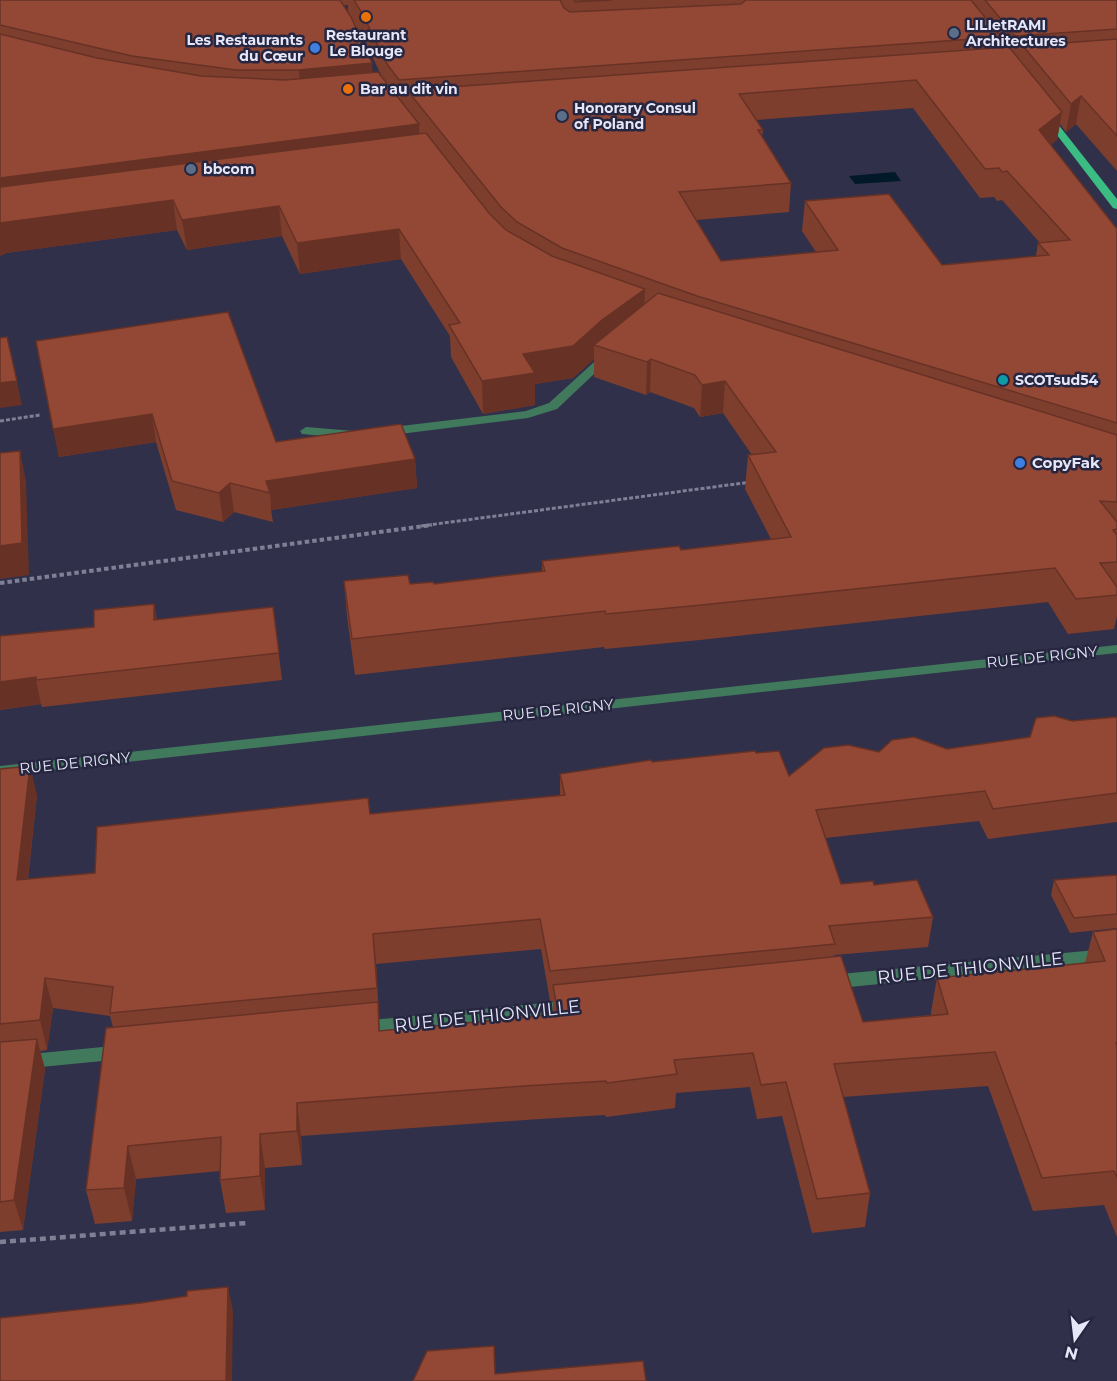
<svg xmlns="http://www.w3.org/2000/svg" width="1117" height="1381" font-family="Montserrat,sans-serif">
<rect width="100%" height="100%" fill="#30304b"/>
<!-- water -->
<path fill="#011928" d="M 895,172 L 901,181 L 855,184 L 849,176 Z"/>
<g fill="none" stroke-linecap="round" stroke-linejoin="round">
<!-- path-far2 -->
<path stroke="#7f7f96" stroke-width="3" stroke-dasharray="4 2" stroke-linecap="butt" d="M 0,421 L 40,415
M 421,526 L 751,482"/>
<!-- path-far1 -->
<path stroke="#7f7f96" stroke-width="4" stroke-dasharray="4.5 3" stroke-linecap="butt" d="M 0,583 L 432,525"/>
<!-- path -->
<path stroke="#7f7f96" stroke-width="4.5" stroke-dasharray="6 4" stroke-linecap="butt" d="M 0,1242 L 247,1223"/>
<!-- minor -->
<path fill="#41795c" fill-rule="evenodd" d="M 608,351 L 614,355 L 612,357 L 557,409 L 528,418 L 384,436 L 378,432 L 384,428 L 526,411 L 549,403 L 604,353 Z
M 306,427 L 354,431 L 360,435 L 354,439 L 302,434 L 300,431 Z
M 1117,645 L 1117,653 L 0,776 L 0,766 Z
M 1117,948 L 1117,960 L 830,989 L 824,987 L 821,982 L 824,977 L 830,975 Z
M 574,1000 L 580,1002 L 583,1007 L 580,1012 L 574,1014 L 362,1035 L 356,1033 L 353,1028 L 356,1023 L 362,1021 Z
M 123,1045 L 130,1047 L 132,1052 L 130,1057 L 123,1059 L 0,1071 L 0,1057 Z"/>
<!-- major -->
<path fill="#3bbc83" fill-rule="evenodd" d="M 1044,114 L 1050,114 L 1117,199 L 1117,209 L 1113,208 L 1044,118 Z"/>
</g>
<!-- wall -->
<path fill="#7e3e2e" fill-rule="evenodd" d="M 0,0 L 1117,0 L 1117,171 L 1076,124 L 1066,132 L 1060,124 L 1057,140 L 1050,145 L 1117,229 L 1117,616 L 1114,629 L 1068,634 L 1048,602 L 700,640 L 605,649 L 604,647 L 355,675 L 347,616 L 344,581 L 434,584 L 542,571 L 542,561 L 681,550 L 771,539 L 745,489 L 748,455 L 752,455 L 723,413 L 700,417 L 694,408 L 650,392 L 646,395 L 594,377 L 594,359 L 573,378 L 535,384 L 535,405 L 483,414 L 451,357 L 450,336 L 401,259 L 300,274 L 282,236 L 187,250 L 177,230 L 6,253 L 0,256 ZM 344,5 L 348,5 L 348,12 ZM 354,24 L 365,41 L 382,77 L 373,73 ZM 913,108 L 980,198 L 994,197 L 997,201 L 1002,200 L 1040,243 L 1038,243 L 1036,256 L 942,265 L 805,201 L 802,231 L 816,252 L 721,261 L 696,220 L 789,212 L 791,183 L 762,137 L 763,130 L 756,120 Z
M 36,341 L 276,442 L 415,459 L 417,488 L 271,510 L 273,522 L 234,512 L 223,522 L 176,510 L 156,442 L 59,457 Z
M 154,604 L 157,620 L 273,607 L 282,680 L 42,707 L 41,704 L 0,710 L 0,636 L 94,627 Z
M 1117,717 L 1117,822 L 988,839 L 979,821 L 825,838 L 841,884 L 874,885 L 933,917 L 928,947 L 834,955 L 833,957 L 863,1022 L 931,1015 L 931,1012 L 937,978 L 1085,963 L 1093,932 L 1117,929 L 1117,1237 L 1104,1205 L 1033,1211 L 988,1086 L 843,1097 L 870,1193 L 865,1227 L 812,1233 L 782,1116 L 757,1119 L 750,1087 L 676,1093 L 675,1108 L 606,1117 L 605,1115 L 525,1120 L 301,1136 L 302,1165 L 265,1168 L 265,1210 L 226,1213 L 220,1180 L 220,1171 L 136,1179 L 132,1221 L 95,1224 L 86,1190 L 113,1027 L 110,1016 L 53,1008 L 47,1050 L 40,1051 L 45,1069 L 23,1230 L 0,1232 L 0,769 L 37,795 L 28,879 L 95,873 L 370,814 L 560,795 L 560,774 L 652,762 L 756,753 L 789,776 L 879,752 L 947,749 L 1030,737 L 1072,721 ZM 541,949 L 550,1001 L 553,1001 L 553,1014 L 380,1031 L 376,964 Z
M 1117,875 L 1117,928 L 1070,933 L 1051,895 L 1054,880 Z"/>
<!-- shaded-wall -->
<path fill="#673225" d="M 372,63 L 374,90 L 301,98 L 299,70 Z
M 1081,96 L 1076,124 L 1066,132 L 1071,104 Z
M 1062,112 L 1057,140 L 1034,159 L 1039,130 Z
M 419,124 L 420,153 L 0,208 L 0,178 Z
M 173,200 L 177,230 L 6,253 L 0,256 L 0,223 Z
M 279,206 L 282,236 L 187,250 L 182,220 Z
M 399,229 L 401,259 L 300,274 L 297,243 Z
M 645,289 L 644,320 L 594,345 L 594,359 L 573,378 L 535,384 L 535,405 L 483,414 L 482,381 L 523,354 Z
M 651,359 L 650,392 L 646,395 L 647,362 Z
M 17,381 L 22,405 L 0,408 L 0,383 Z
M 725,381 L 723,413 L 700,417 L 702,385 Z
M 152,414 L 156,442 L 59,457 L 53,429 Z
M 20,451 L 26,481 L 29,575 L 0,579 L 0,546 Z
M 415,459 L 417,488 L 271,510 L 270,493 L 266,481 Z
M 230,483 L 234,512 L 223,522 L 219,493 Z
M 154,604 L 159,631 L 154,620 Z
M 36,677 L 36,680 L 41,704 L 0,710 L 0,682 Z
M 30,766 L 37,795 L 24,910 L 17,880 Z
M 373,934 L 376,964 L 379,1018 L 377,988 Z
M 45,978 L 53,1008 L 47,1050 L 40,1020 Z
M 37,1039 L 45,1069 L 23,1230 L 14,1200 Z
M 297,1103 L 301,1136 L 302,1165 L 297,1131 Z
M 260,1134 L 265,1168 L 265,1210 L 260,1176 Z
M 128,1146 L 136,1179 L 132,1221 L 124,1188 Z
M 228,1287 L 233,1311 L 232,1381 L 226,1381 Z"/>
<!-- building -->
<path fill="#934835" stroke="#673225" stroke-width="1.5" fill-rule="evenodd" d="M 0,0 L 340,0 L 351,17 L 372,63 L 299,70 L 236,70 L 132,56 L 0,25 Z
M 354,0 L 560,0 L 564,8 L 570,12 L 741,4 L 746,0 L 971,0 L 1001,37 L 399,80 L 387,64 L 363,15 Z
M 574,0 L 612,0 L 575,2 Z
M 985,0 L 1117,0 L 1117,29 L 1015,36 Z
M 0,34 L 97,58 L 201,76 L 285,80 L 378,72 L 419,124 L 0,178 Z
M 1117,39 L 1117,136 L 1081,96 L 1071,104 L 1023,46 Z
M 1009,47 L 1062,112 L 1039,130 L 1117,229 L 1117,423 L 697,296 L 562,248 L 517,222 L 501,207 L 407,90 ZM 916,80 L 985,169 L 999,168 L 1002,172 L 1007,171 L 1070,240 L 1038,243 L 1049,255 L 942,265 L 889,194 L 805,201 L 838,250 L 721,261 L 679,192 L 791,183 L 758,130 L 763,130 L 739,94 Z
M 426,133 L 489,213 L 506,230 L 552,256 L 645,289 L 602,320 L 573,346 L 523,354 L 535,373 L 482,381 L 449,325 L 460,323 L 399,229 L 297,243 L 279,206 L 182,220 L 173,200 L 0,223 L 0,187 Z
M 658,293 L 1117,435 L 1117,502 L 1100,501 L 1117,522 L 1117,529 L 1113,530 L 1117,535 L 1117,562 L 1100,563 L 1117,587 L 1117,595 L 1076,599 L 1055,568 L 702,605 L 606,614 L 605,611 L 352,639 L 344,581 L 408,575 L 410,584 L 433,582 L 434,584 L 545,571 L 542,561 L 679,546 L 681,550 L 791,537 L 748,455 L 776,452 L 725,381 L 702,385 L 695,375 L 651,359 L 647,362 L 594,345 Z
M 228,312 L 276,442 L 401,424 L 415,459 L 266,481 L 270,493 L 230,483 L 219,493 L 172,481 L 152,414 L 53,429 L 36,341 Z
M 7,337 L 17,381 L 0,383 L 0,338 Z
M 20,451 L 22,543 L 0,546 L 0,453 Z
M 154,604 L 154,620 L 273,607 L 279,653 L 36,680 L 36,677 L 0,682 L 0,636 L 94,627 L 94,610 Z
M 1054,716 L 1072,721 L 1117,717 L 1117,793 L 993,809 L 985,791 L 816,810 L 841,884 L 873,881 L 874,885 L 917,880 L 933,917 L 829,926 L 835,944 L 550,971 L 540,919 L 373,934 L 377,988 L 110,1013 L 113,987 L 45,978 L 40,1020 L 0,1024 L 0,769 L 30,766 L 17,880 L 95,873 L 97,827 L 368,798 L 370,814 L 565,795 L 560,774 L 651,760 L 652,762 L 755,751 L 756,753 L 779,751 L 789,776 L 824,748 L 848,745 L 879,752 L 892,740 L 914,737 L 947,749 L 1030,737 L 1036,718 Z
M 1117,875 L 1117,914 L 1074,918 L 1054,880 Z
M 1117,929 L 1117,1043 L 1116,1043 L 1117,1046 L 1117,1178 L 1114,1171 L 1042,1178 L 995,1052 L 834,1064 L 870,1193 L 817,1199 L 786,1082 L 761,1085 L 753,1053 L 674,1060 L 677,1074 L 607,1083 L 606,1081 L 524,1086 L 297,1103 L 297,1131 L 260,1134 L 260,1176 L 220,1180 L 221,1137 L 128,1146 L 124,1188 L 86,1190 L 106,1028 L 378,1002 L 379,1031 L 466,1023 L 558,1014 L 553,985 L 841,956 L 863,1022 L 948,1014 L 937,978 L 1105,961 L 1093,932 Z
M 37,1039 L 14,1200 L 0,1202 L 0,1042 Z
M 228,1287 L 226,1381 L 0,1381 L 0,1318 L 141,1303 L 187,1296 L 187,1291 Z
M 494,1346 L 495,1374 L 643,1361 L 646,1381 L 413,1381 L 427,1351 Z"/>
<!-- markers -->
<g fill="#e8710a" stroke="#262640" stroke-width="2">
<circle cx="366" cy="17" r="6"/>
<circle cx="348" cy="89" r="6"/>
</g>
<g fill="#5c6f8a" stroke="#262640" stroke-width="2">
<circle cx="954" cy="33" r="6"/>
<circle cx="562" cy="116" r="6"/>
<circle cx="191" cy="169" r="6"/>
</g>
<g fill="#3f7fe0" stroke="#262640" stroke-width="2">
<circle cx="315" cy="48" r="6"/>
<circle cx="1020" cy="463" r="6"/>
</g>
<circle fill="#0f9aa8" stroke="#262640" stroke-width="2" cx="1003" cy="380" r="6"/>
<g text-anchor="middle" stroke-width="5" stroke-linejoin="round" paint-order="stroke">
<!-- far-poi labels -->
<g font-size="14" font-weight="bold" fill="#e5e6f8" stroke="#262640" text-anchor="start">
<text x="966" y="30">LILIetRAMI<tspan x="966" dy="16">Architectures</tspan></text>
<text x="366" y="40" text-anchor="middle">Restaurant<tspan x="366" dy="16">Le Blouge</tspan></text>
<text x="303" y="45" text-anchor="end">Les Restaurants<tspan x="303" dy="16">du Cœur</tspan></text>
<text x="360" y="94">Bar au dit vin</text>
<text x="574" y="113">Honorary Consul<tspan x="574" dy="16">of Poland</tspan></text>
<text x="203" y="174">bbcom</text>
<text x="1015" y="385">SCOTsud54</text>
</g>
<!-- poi labels -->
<g font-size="15" font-weight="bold" fill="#e5e6f8" stroke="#262640" text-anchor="start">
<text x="1032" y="468">CopyFak</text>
</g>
<!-- street labels -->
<g font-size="15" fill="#e5e6f8" stroke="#262640">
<text transform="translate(1042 657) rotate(-6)" y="5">RUE DE RIGNY</text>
<text transform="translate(558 710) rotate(-6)" y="5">RUE DE RIGNY</text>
<text transform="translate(75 763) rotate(-6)" y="5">RUE DE RIGNY</text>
</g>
<!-- near-street labels -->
<g font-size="18" fill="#e5e6f8" stroke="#262640">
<text transform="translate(970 968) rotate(-6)" y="6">RUE DE THIONVILLE</text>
<text transform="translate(487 1016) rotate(-6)" y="6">RUE DE THIONVILLE</text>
</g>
</g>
<!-- north arrow -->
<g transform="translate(1075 1339) rotate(194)" stroke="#262640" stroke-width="4.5" paint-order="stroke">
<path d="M0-4.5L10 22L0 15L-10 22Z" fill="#e5e6f8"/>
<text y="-9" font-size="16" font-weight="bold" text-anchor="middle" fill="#e5e6f8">N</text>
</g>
</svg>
